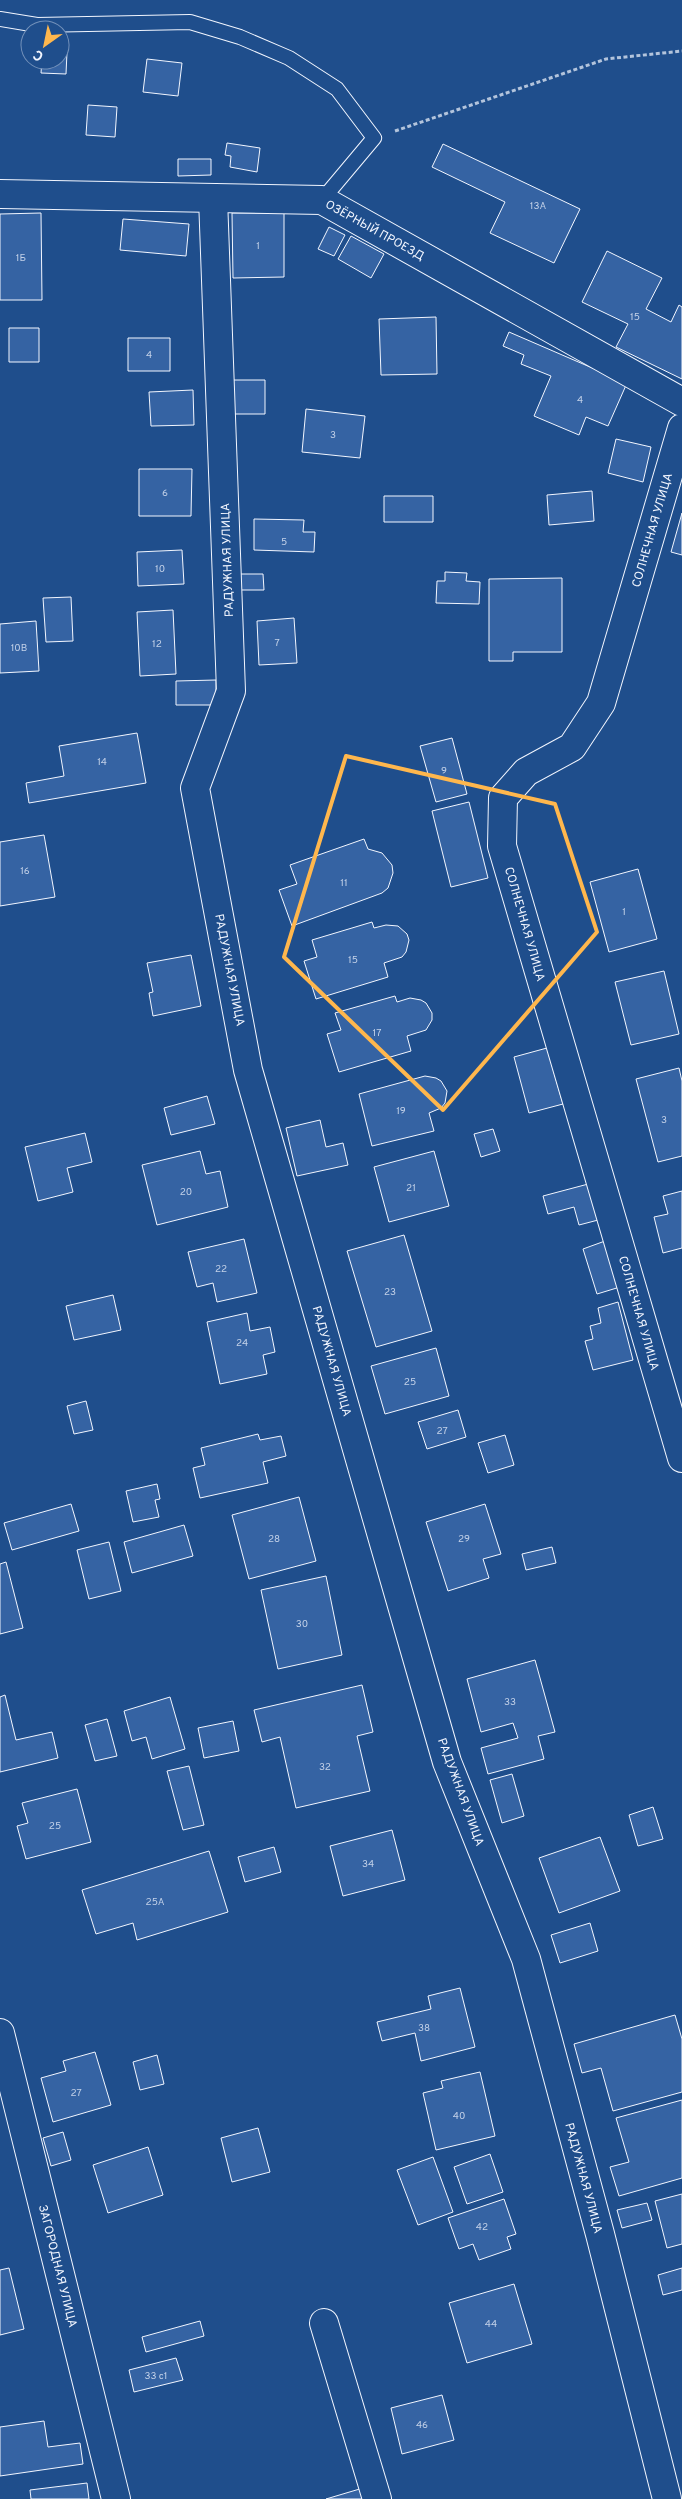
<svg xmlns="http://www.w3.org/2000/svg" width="682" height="2499" font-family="Overpass,sans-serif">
<rect width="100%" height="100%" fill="#1f4e8c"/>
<!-- building -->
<path fill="#3563a3" stroke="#f2f6ff" d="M 60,52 L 67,52 L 66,74 L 41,73 L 42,60 L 60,60 Z
M 147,59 L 182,63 L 178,96 L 143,92 Z
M 88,105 L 117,107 L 115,137 L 86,135 Z
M 227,143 L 260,148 L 257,172 L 230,167 L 231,156 L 225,155 Z
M 443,144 L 580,209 L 554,263 L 490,233 L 505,202 L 432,167 Z
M 178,159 L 211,159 L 211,175 L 178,176 Z
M 41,213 L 42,300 L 0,300 L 0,214 Z
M 232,213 L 284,213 L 284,277 L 233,278 Z
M 123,219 L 189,224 L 186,256 L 120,250 Z
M 329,227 L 345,235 L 334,256 L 318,249 Z
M 351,236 L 384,254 L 371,278 L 338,259 Z
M 607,251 L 662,278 L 646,309 L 671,322 L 679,305 L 682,307 L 682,379 L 616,347 L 628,324 L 582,302 Z
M 436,317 L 437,374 L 381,375 L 379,319 Z
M 9,328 L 39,328 L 39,362 L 9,362 Z
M 509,332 L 627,383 L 608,426 L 586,417 L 579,435 L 534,416 L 551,376 L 521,364 L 524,355 L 503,346 Z
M 128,338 L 170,338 L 170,371 L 128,371 Z
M 230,380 L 265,380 L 265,414 L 229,414 Z
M 193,390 L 194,425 L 151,426 L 149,392 Z
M 306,409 L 365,416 L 360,458 L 302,452 Z
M 616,439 L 651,447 L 643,482 L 608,473 Z
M 139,469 L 192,469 L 191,516 L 139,516 Z
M 592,491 L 594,521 L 549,525 L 547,495 Z
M 384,496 L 433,496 L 433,522 L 384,522 Z
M 682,513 L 682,555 L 671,552 Z
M 254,519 L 304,520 L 303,532 L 315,532 L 314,552 L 254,550 Z
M 182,550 L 184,584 L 138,586 L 137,552 Z
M 445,572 L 467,573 L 466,581 L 480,582 L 479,604 L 436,603 L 437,581 L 445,581 Z
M 238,574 L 263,574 L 264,590 L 238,590 Z
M 562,578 L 562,652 L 513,652 L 513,661 L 489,661 L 489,579 Z
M 71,597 L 73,641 L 46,642 L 43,598 Z
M 173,610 L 176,674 L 140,676 L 137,612 Z
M 294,618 L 297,663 L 259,665 L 257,621 Z
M 36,621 L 39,671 L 0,673 L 0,624 Z
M 216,680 L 216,705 L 176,705 L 176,681 Z
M 137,733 L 146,783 L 29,803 L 26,783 L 64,776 L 59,746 Z
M 452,738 L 467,794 L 436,802 L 420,746 Z
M 469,802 L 488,878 L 451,887 L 432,811 Z
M 44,835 L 55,897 L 0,906 L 0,842 Z
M 364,839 L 368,849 L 382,853 L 392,865 L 393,873 L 388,888 L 382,893 L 292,926 L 279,890 L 297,884 L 290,865 Z
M 638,869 L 657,939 L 609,952 L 590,882 Z
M 372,922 L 374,928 L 386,925 L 398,926 L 407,934 L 409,940 L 406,952 L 402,957 L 384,963 L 388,977 L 316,999 L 304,961 L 317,957 L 312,940 Z
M 191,955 L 201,1006 L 153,1016 L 149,993 L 153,992 L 147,963 Z
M 664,971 L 679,1034 L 631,1045 L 615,982 Z
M 395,996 L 397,1002 L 410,998 L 421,1000 L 426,1003 L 432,1013 L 432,1020 L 426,1030 L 407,1036 L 411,1051 L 339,1072 L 327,1034 L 341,1030 L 335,1013 Z
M 547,1048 L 563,1104 L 529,1113 L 514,1057 Z
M 679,1068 L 682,1081 L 682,1156 L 658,1162 L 636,1079 Z
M 425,1076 L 436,1078 L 441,1081 L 447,1091 L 445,1103 L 441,1108 L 429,1113 L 434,1131 L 372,1146 L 359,1094 Z
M 207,1096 L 215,1124 L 171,1135 L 164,1108 Z
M 320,1120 L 326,1147 L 343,1143 L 348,1165 L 297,1176 L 286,1128 Z
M 493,1129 L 500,1151 L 481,1157 L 474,1134 Z
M 85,1133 L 92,1162 L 67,1168 L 73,1192 L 38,1201 L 25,1147 Z
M 200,1151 L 206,1174 L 220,1171 L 228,1207 L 157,1225 L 142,1165 Z
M 434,1151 L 449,1206 L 389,1222 L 374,1167 Z
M 592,1183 L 602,1219 L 579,1225 L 574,1207 L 548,1214 L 543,1196 Z
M 682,1191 L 682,1248 L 663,1253 L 654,1217 L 668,1214 L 663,1196 Z
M 404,1235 L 432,1331 L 376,1347 L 347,1251 Z
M 244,1239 L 257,1293 L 217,1302 L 213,1283 L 197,1287 L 188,1252 Z
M 605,1241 L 620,1287 L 597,1294 L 583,1249 Z
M 113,1295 L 121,1330 L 74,1340 L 66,1306 Z
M 618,1302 L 633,1360 L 593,1370 L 585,1341 L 593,1339 L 590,1326 L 601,1323 L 598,1308 Z
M 247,1313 L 250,1331 L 270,1327 L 275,1352 L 263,1355 L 267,1374 L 220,1384 L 207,1322 Z
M 436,1348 L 449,1396 L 385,1414 L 371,1366 Z
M 86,1401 L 93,1430 L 74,1434 L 67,1406 Z
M 458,1410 L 466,1437 L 427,1449 L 418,1422 Z
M 258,1434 L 260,1440 L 281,1436 L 286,1456 L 263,1462 L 268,1483 L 200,1498 L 193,1468 L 205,1465 L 201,1448 Z
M 505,1435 L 514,1465 L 488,1473 L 478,1443 Z
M 157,1484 L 160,1499 L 155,1500 L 159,1517 L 133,1522 L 126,1491 Z
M 299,1497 L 316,1561 L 249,1579 L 232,1515 Z
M 71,1504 L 79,1531 L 12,1550 L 4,1523 Z
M 485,1504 L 501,1554 L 483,1559 L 489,1578 L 448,1591 L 426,1522 Z
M 184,1525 L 193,1556 L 132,1573 L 124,1542 Z
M 109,1542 L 121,1591 L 89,1599 L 77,1550 Z
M 552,1547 L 556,1563 L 526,1570 L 522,1554 Z
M 6,1562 L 23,1628 L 0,1634 L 0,1564 Z
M 326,1576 L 342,1655 L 278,1669 L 261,1590 Z
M 535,1660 L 555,1732 L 538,1736 L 544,1759 L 488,1774 L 481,1748 L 518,1738 L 513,1723 L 481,1732 L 467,1679 Z
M 362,1685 L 373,1732 L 357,1736 L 370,1791 L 296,1808 L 280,1737 L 262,1742 L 254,1710 Z
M 5,1695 L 16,1740 L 52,1732 L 58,1758 L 0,1772 L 0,1697 Z
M 170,1697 L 185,1749 L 152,1759 L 146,1737 L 132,1741 L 124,1711 Z
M 107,1719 L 117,1756 L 95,1761 L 85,1725 Z
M 233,1721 L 239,1751 L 204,1758 L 198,1728 Z
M 189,1766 L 204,1825 L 183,1830 L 167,1771 Z
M 512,1774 L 524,1816 L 502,1823 L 490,1780 Z
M 77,1789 L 91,1842 L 26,1859 L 17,1826 L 28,1823 L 22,1803 Z
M 653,1807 L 663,1839 L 638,1846 L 629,1815 Z
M 392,1830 L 405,1880 L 343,1896 L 330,1846 Z
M 600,1837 L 620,1891 L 559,1913 L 539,1858 Z
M 274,1847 L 281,1872 L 245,1882 L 238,1857 Z
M 209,1851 L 228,1912 L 137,1940 L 133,1923 L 96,1934 L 82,1890 Z
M 590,1923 L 598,1951 L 560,1963 L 551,1935 Z
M 460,1988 L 475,2047 L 421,2061 L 415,2033 L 382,2041 L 377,2022 L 431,2009 L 428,1996 Z
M 675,2015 L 682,2039 L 682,2092 L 613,2111 L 601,2068 L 582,2073 L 574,2044 Z
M 95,2052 L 111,2105 L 53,2122 L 41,2078 L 66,2071 L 63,2061 Z
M 157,2055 L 164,2084 L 140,2090 L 133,2062 Z
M 480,2072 L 495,2136 L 436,2150 L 423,2093 L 443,2088 L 441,2081 Z
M 682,2100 L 682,2178 L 619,2196 L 610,2167 L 629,2162 L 616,2118 Z
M 258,2128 L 270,2172 L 232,2182 L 221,2138 Z
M 63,2132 L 71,2160 L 51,2166 L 43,2138 Z
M 148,2147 L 163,2195 L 108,2213 L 93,2165 Z
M 490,2154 L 503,2192 L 467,2204 L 454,2167 Z
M 433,2157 L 453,2212 L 418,2225 L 397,2170 Z
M 682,2194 L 682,2244 L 667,2248 L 655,2201 Z
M 504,2199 L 516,2234 L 507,2237 L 511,2249 L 479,2260 L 473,2244 L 459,2249 L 448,2218 Z
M 647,2203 L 652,2220 L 622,2228 L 617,2210 Z
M 9,2268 L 24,2329 L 0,2335 L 0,2270 Z
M 682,2268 L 682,2290 L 663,2295 L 658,2275 Z
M 514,2284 L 532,2344 L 467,2363 L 449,2303 Z
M 200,2321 L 204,2336 L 146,2352 L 142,2337 Z
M 176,2358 L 183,2380 L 134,2392 L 129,2370 Z
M 442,2395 L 454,2440 L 402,2454 L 391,2408 Z
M 44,2421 L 48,2447 L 80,2443 L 83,2464 L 0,2476 L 0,2427 Z
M 87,2483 L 89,2499 L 31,2499 L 30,2490 Z
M 363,2488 L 366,2499 L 326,2499 Z"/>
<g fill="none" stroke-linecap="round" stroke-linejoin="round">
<!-- service casing -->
<g stroke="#f2f6ff" stroke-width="16">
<path id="service" d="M 0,19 L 37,25 L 190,22 L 240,37 L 289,58 L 337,89 L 374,138 L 322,200"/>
</g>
<!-- minor casing -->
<g stroke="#f2f6ff" stroke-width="30">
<path id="minor" d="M 0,194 L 322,200 L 682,402
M 213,198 L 231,691 L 195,788 L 248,1070 L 447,1762 L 526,1959 L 600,2234 L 667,2499
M 682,428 L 601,703 L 572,747 L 526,772 L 503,798 L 502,846 L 682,1458
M 0,2033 L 116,2499
M 324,2323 L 377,2499"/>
</g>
<!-- path -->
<path stroke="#b3c4dc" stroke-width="3" stroke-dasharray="4 2.5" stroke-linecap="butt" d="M 395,131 L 606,59 L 682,51"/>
<!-- service -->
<use href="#service" stroke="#1f4e8c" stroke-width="14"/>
<!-- minor -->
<use href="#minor" stroke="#1f4e8c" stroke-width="28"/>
</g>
<!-- marked area -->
<path fill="none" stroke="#ffb74d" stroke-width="4" stroke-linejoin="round" d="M 346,756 L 555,804 L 597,932 L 443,1110 L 284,957 Z"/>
<g text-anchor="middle" stroke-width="4" stroke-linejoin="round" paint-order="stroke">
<!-- number labels -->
<g font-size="10" fill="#c3d1e8">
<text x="538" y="209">13А</text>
<text x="258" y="249">1</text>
<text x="21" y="261">1Б</text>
<text x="635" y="320">15</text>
<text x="149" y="358">4</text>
<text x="580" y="403">4</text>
<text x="333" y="438">3</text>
<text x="165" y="496">6</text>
<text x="284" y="545">5</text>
<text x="160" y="572">10</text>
<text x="277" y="646">7</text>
<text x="157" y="647">12</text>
<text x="19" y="651">10В</text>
<text x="102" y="765">14</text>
<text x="444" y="774">9</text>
<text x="25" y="874">16</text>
<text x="344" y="886">11</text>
<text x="624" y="915">1</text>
<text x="353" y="963">15</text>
<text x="377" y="1036">17</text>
<text x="401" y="1114">19</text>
<text x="664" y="1123">3</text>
<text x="411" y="1191">21</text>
<text x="186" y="1195">20</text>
<text x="221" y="1272">22</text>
<text x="390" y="1295">23</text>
<text x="242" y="1346">24</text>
<text x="410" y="1385">25</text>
<text x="442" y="1434">27</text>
<text x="274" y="1542">28</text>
<text x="464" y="1542">29</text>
<text x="302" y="1627">30</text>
<text x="510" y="1705">33</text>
<text x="325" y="1770">32</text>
<text x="55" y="1829">25</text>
<text x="368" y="1867">34</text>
<text x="155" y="1905">25А</text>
<text x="424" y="2031">38</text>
<text x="76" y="2096">27</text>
<text x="459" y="2119">40</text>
<text x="482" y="2230">42</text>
<text x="491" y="2327">44</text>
<text x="156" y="2379">33 с1</text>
<text x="422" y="2428">46</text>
</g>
<!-- street labels -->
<g font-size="12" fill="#f2f6ff" stroke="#1f4e8c">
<text transform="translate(375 230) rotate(29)" y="4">ОЗЁРНЫЙ ПРОЕЗД</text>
<text transform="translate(652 530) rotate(-74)" y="4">СОЛНЕЧНАЯ УЛИЦА</text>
<text transform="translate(227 560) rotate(-92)" y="4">РАДУЖНАЯ УЛИЦА</text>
<text transform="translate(525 924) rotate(74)" y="4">СОЛНЕЧНАЯ УЛИЦА</text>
<text transform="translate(230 970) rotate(79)" y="4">РАДУЖНАЯ УЛИЦА</text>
<text transform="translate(639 1313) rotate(74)" y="4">СОЛНЕЧНАЯ УЛИЦА</text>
<text transform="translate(332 1361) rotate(74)" y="4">РАДУЖНАЯ УЛИЦА</text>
<text transform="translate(461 1792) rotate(70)" y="4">РАДУЖНАЯ УЛИЦА</text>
<text transform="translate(584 2178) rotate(75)" y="4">РАДУЖНАЯ УЛИЦА</text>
<text transform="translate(58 2266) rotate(76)" y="4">ЗАГОРОДНАЯ УЛИЦА</text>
</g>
</g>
<!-- north arrow -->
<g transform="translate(45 45) rotate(213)"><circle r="24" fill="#1f4e8c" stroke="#7391ba"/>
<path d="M0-4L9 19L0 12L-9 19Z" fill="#ffb74d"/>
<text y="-8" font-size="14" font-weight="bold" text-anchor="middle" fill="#f2f6ff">С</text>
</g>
</svg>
